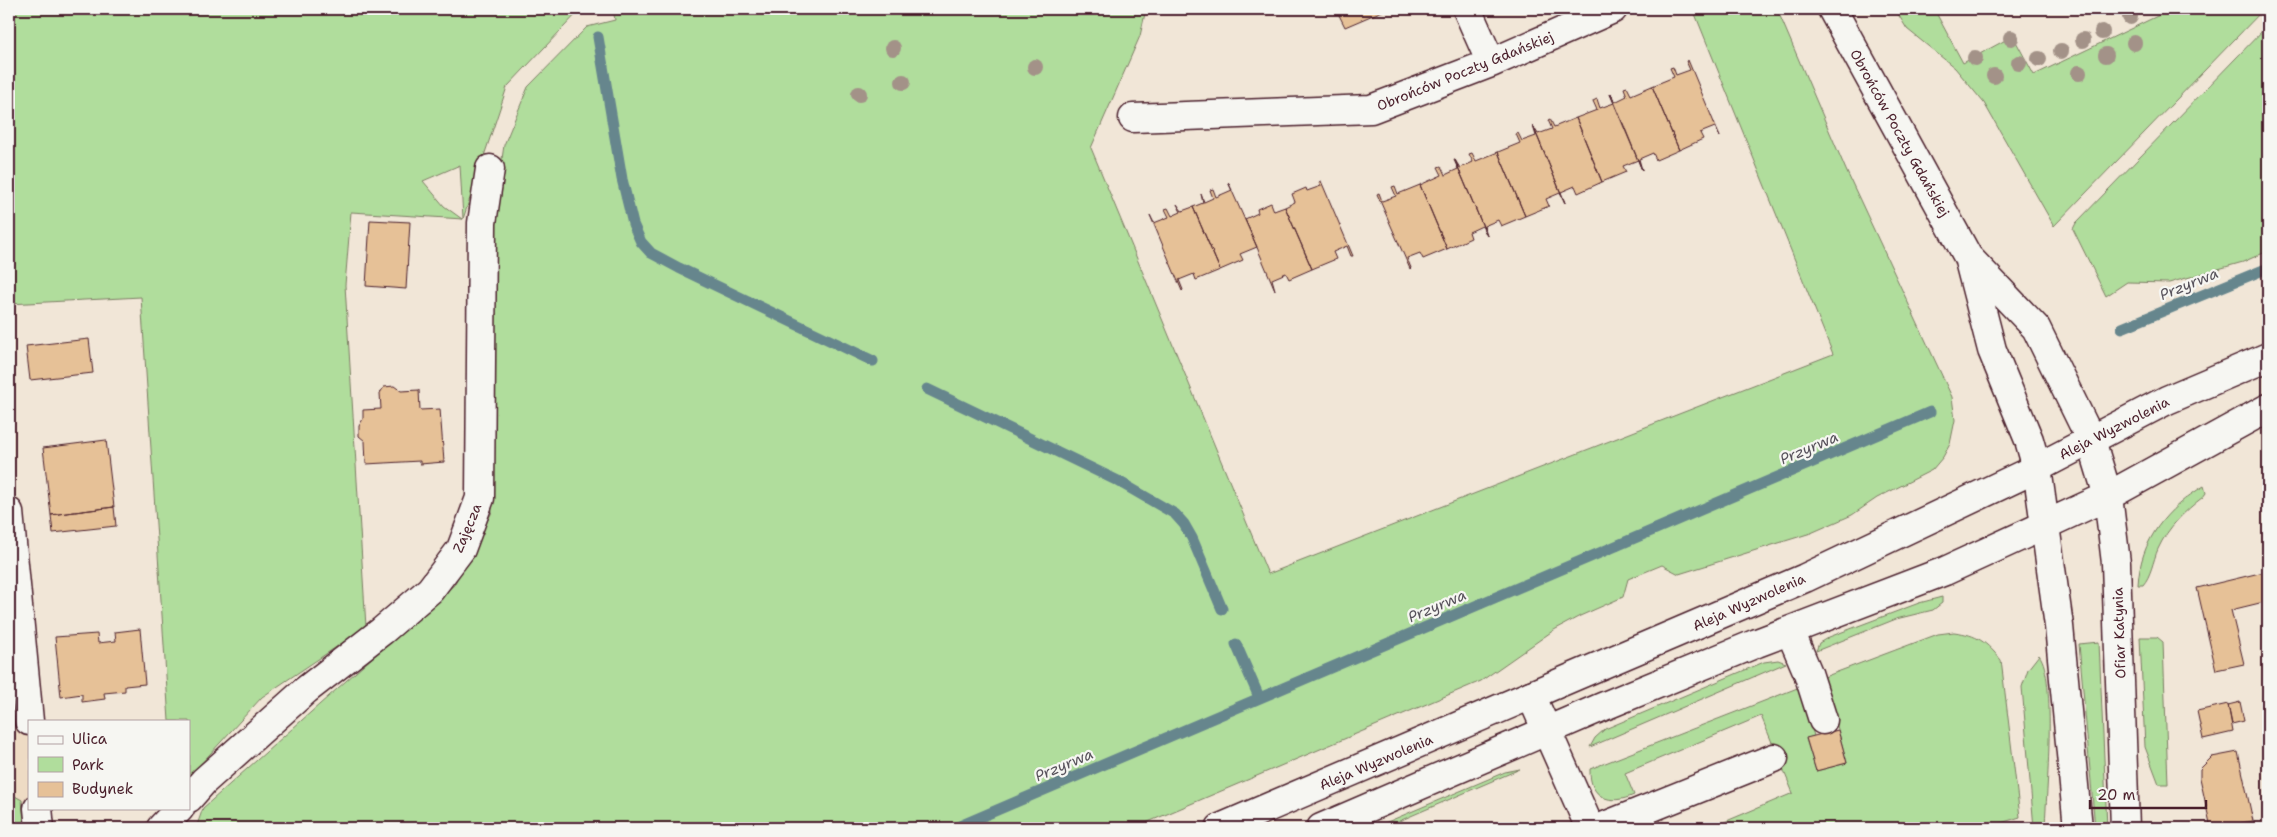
<svg xmlns="http://www.w3.org/2000/svg" width="2277" height="837" font-family="'Shantell Sans',sans-serif">
<rect width="100%" height="100%" fill="#f1e6d7"/>
<filter id="ink" filterUnits="userSpaceOnUse"><feTurbulence type="fractalNoise" baseFrequency=".02" numOctaves="2"/><feDisplacementMap in="SourceGraphic" scale="10" xChannelSelector="R" yChannelSelector="G"/><feConvolveMatrix kernelMatrix="1 2 1 2 8 2 1 2 1" color-interpolation-filters="sRGB"/></filter>
<g filter="url(#ink)">
<!-- built -->
<path fill="#eedbc4" d="M 9,553 L 29,721 L 29,808 L 47,828 L 9,828 Z"/>
<!-- green -->
<path fill="#b0dd9c" stroke="#7d7e64" fill-rule="evenodd" d="M 9,9 L 581,9 L 507,87 L 463,219 L 351,212 L 345,285 L 366,627 L 262,697 L 189,777 L 189,721 L 169,721 L 141,297 L 9,304 ZM 460,165 L 463,219 L 462,219 L 444,206 L 423,181 Z
M 613,9 L 1146,9 L 1140,36 L 1091,148 L 1268,574 L 1833,354 L 1693,9 L 1777,9 L 1846,170 L 1952,397 L 1955,420 L 1950,444 L 1943,457 L 1932,470 L 1877,498 L 1852,515 L 1811,533 L 1679,574 L 1662,565 L 1628,579 L 1623,597 L 1580,616 L 1554,630 L 1481,681 L 1134,828 L 196,828 L 203,808 L 454,585 L 492,512 L 493,223 L 504,145 L 528,87 L 587,27 L 615,20 Z
M 1895,9 L 1934,9 L 1963,63 L 2013,36 L 2034,75 L 2172,9 L 2264,9 L 2054,226 L 1984,103 L 1955,68 L 1907,29 Z
M 2268,25 L 2268,251 L 2243,262 L 2169,283 L 2127,282 L 2106,296 L 2073,229 L 2076,223 Z
M 2204,486 L 2206,493 L 2203,497 C 2185,511 2168,527 2158,549 C 2153,561 2151,576 2143,585 L 2138,585 C 2140,540 2167,508 2204,486 Z
M 1942,597 L 1942,603 L 1933,610 L 1896,619 L 1816,651 L 1819,643 L 1829,637 L 1919,603 Z
M 1954,632 C 1978,635 1986,642 2001,660 L 2020,817 L 1985,828 L 1710,828 L 1793,793 L 1761,716 L 1625,773 L 1634,795 C 1610,806 1589,798 1590,769 L 1800,687 L 1814,736 L 1806,739 L 1816,771 L 1847,763 L 1824,677 L 1938,634 Z
M 2140,637 L 2157,637 L 2163,642 L 2168,784 L 2159,784 L 2145,747 Z
M 2099,642 L 2107,828 L 2095,828 L 2079,644 Z
M 2039,655 C 2057,677 2046,795 2045,828 L 2034,828 L 2022,687 L 2028,669 Z
M 1778,660 L 1786,663 L 1590,747 L 1595,738 L 1605,729 L 1764,662 Z
M 9,762 L 13,795 L 22,800 L 24,822 L 9,823 Z
M 1520,769 L 1383,828 L 1373,828 L 1505,772 Z"/>
<g fill="none" stroke-linecap="round" stroke-linejoin="round">
<!-- stream -->
<path stroke="#66868d" stroke-width="11" d="M 598,37 L 622,179 L 633,224 L 641,242 L 651,253 L 679,268 L 873,361
M 2122,328 L 2268,268
M 927,389 L 1118,481 L 1175,514 L 1184,524 L 1192,538 L 1222,609
M 1236,644 L 1259,697
M 955,828 L 1930,412"/>
</g>
<!-- building -->
<path fill="#e6c197" stroke="#4a1f2b" d="M 1336,9 L 1380,10 L 1387,9 L 1345,27 Z
M 1688,60 L 1720,137 L 1715,127 L 1700,133 L 1703,139 L 1679,150 L 1652,86 L 1674,77 L 1670,68 L 1673,67 L 1676,75 L 1690,70 L 1686,61 Z
M 1652,86 L 1679,150 L 1656,160 L 1653,153 L 1639,159 L 1642,170 L 1611,94 L 1615,102 L 1627,96 L 1624,88 L 1627,87 L 1631,95 Z
M 1610,94 L 1642,170 L 1638,160 L 1623,166 L 1626,172 L 1602,182 L 1576,118 L 1597,110 L 1593,101 L 1597,99 L 1600,108 L 1614,103 Z
M 1576,118 L 1602,182 L 1578,193 L 1575,186 L 1561,192 L 1565,203 L 1533,126 L 1538,134 L 1552,129 L 1548,120 L 1550,119 L 1554,127 Z
M 1533,126 L 1565,203 L 1560,193 L 1546,199 L 1549,206 L 1525,216 L 1498,152 L 1520,143 L 1516,134 L 1518,133 L 1522,141 L 1536,136 Z
M 1498,152 L 1525,216 L 1501,226 L 1498,220 L 1484,226 L 1487,236 L 1455,160 L 1460,168 L 1473,162 L 1469,154 L 1472,153 L 1476,161 Z
M 1454,160 L 1455,160 L 1487,236 L 1482,226 L 1469,232 L 1471,238 L 1447,249 L 1420,185 L 1442,175 L 1438,167 L 1441,166 L 1445,175 L 1458,169 Z
M 1321,181 L 1353,256 L 1351,256 L 1347,246 L 1333,252 L 1336,259 L 1312,269 L 1285,207 L 1295,202 L 1292,194 L 1306,188 L 1307,191 L 1321,186 L 1319,182 Z
M 1228,182 L 1257,247 L 1240,254 L 1243,260 L 1220,270 L 1193,207 L 1203,203 L 1201,194 L 1204,202 L 1213,198 L 1210,190 L 1213,189 L 1216,197 L 1232,190 Z
M 1420,185 L 1447,249 L 1423,259 L 1420,253 L 1407,258 L 1411,268 L 1410,269 L 1377,194 L 1379,193 L 1382,201 L 1396,196 L 1392,187 L 1395,186 L 1398,194 Z
M 1271,203 L 1274,211 L 1285,207 L 1312,269 L 1289,279 L 1286,273 L 1272,279 L 1275,290 L 1245,219 L 1258,213 L 1257,209 Z
M 1177,204 L 1182,211 L 1193,207 L 1220,270 L 1196,280 L 1194,274 L 1179,280 L 1183,290 L 1182,291 L 1150,215 L 1154,223 L 1169,217 L 1165,209 L 1168,208 L 1172,216 L 1181,212 Z
M 370,220 L 410,222 L 406,289 L 366,286 Z
M 89,339 L 93,373 L 30,380 L 26,346 Z
M 394,386 L 401,391 L 419,390 L 420,410 L 440,409 L 444,462 L 420,464 L 420,461 L 366,464 L 365,441 L 359,436 L 359,426 L 363,419 L 363,410 L 381,409 L 380,393 L 384,387 Z
M 106,440 L 114,507 L 51,515 L 43,448 Z
M 114,507 L 116,526 L 53,533 L 51,515 Z
M 2268,571 L 2268,601 L 2231,610 L 2244,664 L 2216,670 L 2197,588 Z
M 140,629 L 145,684 L 125,686 L 125,691 L 104,693 L 105,699 L 82,702 L 82,694 L 61,697 L 55,637 L 97,634 L 98,643 L 116,641 L 115,632 Z
M 2240,702 L 2244,721 L 2232,724 L 2228,705 Z
M 2228,704 L 2233,732 L 2203,739 L 2197,711 Z
M 1838,730 L 1847,763 L 1816,771 L 1806,738 Z
M 2238,752 L 2253,821 L 2241,823 L 2242,828 L 2211,828 L 2200,778 L 2200,769 L 2212,757 Z"/>
<g fill="none" stroke-linecap="round" stroke-linejoin="round">
<!-- minor casing -->
<g stroke="#4a1f2b" stroke-width="31">
<path id="minor" d="M 1467,9 L 1491,63
M 1832,9 L 1968,257 L 1992,350 L 2029,440 L 2037,468 L 2059,626 L 2078,828
M 1133,118 L 1371,109 L 1491,63 L 1613,9
M 1969,258 L 2036,328 L 2091,440 L 2108,496 L 2116,563 L 2125,828
M 9,512 L 29,721
M 1790,631 L 1808,673 L 1823,720
M 1531,695 L 1590,828
M 189,798 L 204,781 L 306,690 L 382,631 L 430,590 L 461,549 L 480,498 L 482,223 L 490,169
M 38,808 L 40,828
M 161,828 L 180,808
M 1600,828 L 1774,758"/>
</g>
<!-- major casing -->
<g stroke="#4a1f2b" stroke-width="31">
<path id="major" d="M 1220,828 L 1805,578 L 2037,468 L 2167,400 L 2268,357
M 1321,828 L 1602,707 L 1757,643 L 1945,571 L 2108,496 L 2268,408"/>
</g>
<!-- minor -->
<use href="#minor" stroke="#f6f6f2" stroke-width="28"/>
<!-- major -->
<use href="#major" stroke="#f6f6f2" stroke-width="28"/>
</g>
<!-- trees -->
<g fill="#a39288">
<circle cx="2130" cy="17" r="8"/>
<circle cx="2102" cy="32" r="8"/>
<circle cx="2011" cy="38" r="8"/>
<circle cx="2083" cy="40" r="8"/>
<circle cx="2134" cy="43" r="8"/>
<circle cx="893" cy="48" r="8"/>
<circle cx="2061" cy="51" r="8"/>
<circle cx="2106" cy="55" r="8"/>
<circle cx="1975" cy="58" r="8"/>
<circle cx="2039" cy="59" r="8"/>
<circle cx="2019" cy="63" r="8"/>
<circle cx="1035" cy="67" r="8"/>
<circle cx="2079" cy="73" r="8"/>
<circle cx="1994" cy="76" r="8"/>
<circle cx="903" cy="82" r="8"/>
<circle cx="859" cy="94" r="8"/>
</g>
</g>
<g text-anchor="middle" stroke-width="4.5" stroke-linejoin="round" paint-order="stroke">
<!-- street labels -->
<g font-size="14" fill="#4a1f2b" stroke="#f6f6f2">
<text transform="translate(1465 71) rotate(-22)" y="5">Obrońców Poczty Gdańskiej</text>
<text transform="translate(1900 133) rotate(61)" y="5">Obrońców Poczty Gdańskiej</text>
<text transform="translate(2114 428) rotate(-27)" y="5">Aleja Wyzwolenia</text>
<text transform="translate(467 528) rotate(-67)" y="5">Zajęcza</text>
<text transform="translate(1749 602) rotate(-24)" y="5">Aleja Wyzwolenia</text>
<text transform="translate(2119 633) rotate(-92)" y="5">Ofiar Katynia</text>
<text transform="translate(1376 762) rotate(-23)" y="5">Aleja Wyzwolenia</text>
</g>
<!-- water labels -->
<g font-size="15" font-style="italic" fill="#58535c" stroke="#f6f6f2">
<text transform="translate(2189 284) rotate(-22)" y="5">Przyrwa</text>
<text transform="translate(1809 448) rotate(-23)" y="5">Przyrwa</text>
<text transform="translate(1437 606) rotate(-23)" y="5">Przyrwa</text>
<text transform="translate(1064 765) rotate(-23)" y="5">Przyrwa</text>
</g>
</g>
<!-- margin -->
<rect width="2277" height="837" fill="none" stroke="#f6f6f2" stroke-width="30"/>
<rect x="15" y="15" width="2247" height="807" fill="none" stroke="#4a1f2b" stroke-width="2" filter="url(#ink)"/>
<!-- legend -->
<rect x="28" y="720" width="162" height="90" fill="#f6f6f2" stroke="#b1a0a2"/>
<rect x="38" y="736" width="25" height="8" fill="#f6f6f2" stroke="#b1a0a2"/>
<text x="72" y="744" font-size="15" fill="#4a1f2b">Ulica</text>
<rect x="38" y="757" width="25" height="15" fill="#b0dd9c" stroke="#b1a0a2"/>
<text x="72" y="770" font-size="15" fill="#4a1f2b">Park</text>
<rect x="38" y="782" width="25" height="15" fill="#e6c197" stroke="#b1a0a2"/>
<text x="72" y="794" font-size="15" fill="#4a1f2b">Budynek</text>
<!-- scale -->
<path d="M2090 800v8h116v-8" fill="none" stroke="#4a1f2b" stroke-width="2.5"/>
<text x="2097" y="800" font-size="15" fill="#4a1f2b" stroke="#f6f6f2" stroke-width="4" paint-order="stroke">20 m</text>
</svg>
